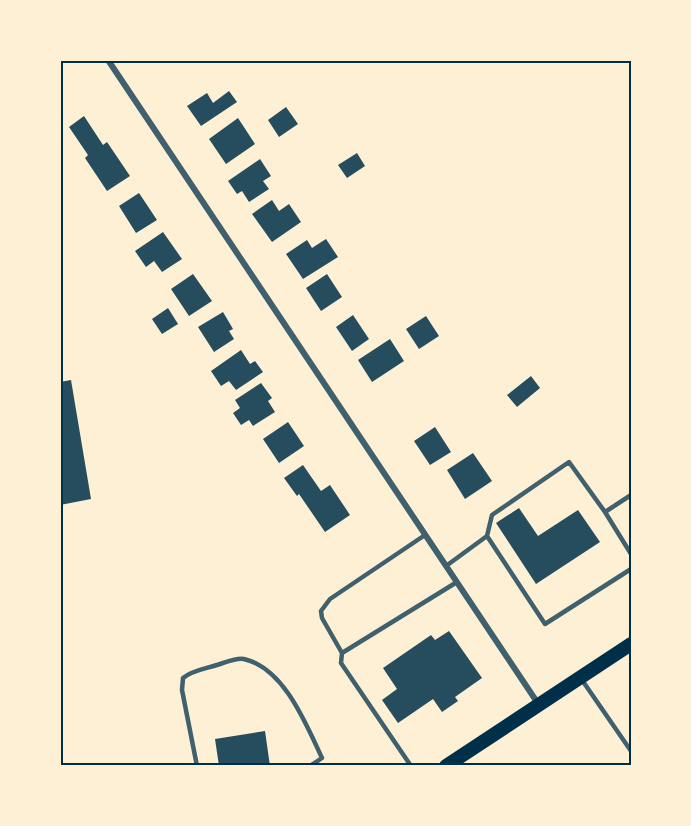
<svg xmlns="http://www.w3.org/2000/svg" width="691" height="826" font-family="Literata,serif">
<rect width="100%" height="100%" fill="#fdf0d5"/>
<!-- building -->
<path fill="#264d5e" d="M 229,91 L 237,102 L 201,126 L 187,106 L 207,93 L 213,103 Z
M 286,107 L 298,124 L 279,137 L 268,120 Z
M 84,116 L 103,145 L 107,142 L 130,176 L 107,191 L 85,158 L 88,155 L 69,127 Z
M 238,118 L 255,144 L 226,164 L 209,139 Z
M 357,153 L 365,166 L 347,178 L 338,165 Z
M 260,159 L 271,176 L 263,181 L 269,189 L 249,202 L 242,191 L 237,194 L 228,181 Z
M 139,193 L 157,220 L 136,233 L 119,206 Z
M 272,200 L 279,211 L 289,204 L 301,222 L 272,242 L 252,214 Z
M 163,232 L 182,259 L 162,272 L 154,261 L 146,267 L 135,251 Z
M 326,239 L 338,257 L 303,279 L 286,254 L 307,240 L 312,248 Z
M 193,274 L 212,301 L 189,316 L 171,289 Z
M 327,274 L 342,297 L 321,311 L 306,288 Z
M 168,308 L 178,324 L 162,334 L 152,319 Z
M 223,312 L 233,329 L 229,331 L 234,339 L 214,352 L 198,327 Z
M 353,315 L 369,339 L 352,351 L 336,327 Z
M 426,316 L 439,336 L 419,349 L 406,329 Z
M 390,339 L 404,361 L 372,382 L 358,360 Z
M 241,350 L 250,364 L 255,361 L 263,372 L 236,390 L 229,381 L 221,386 L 211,371 Z
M 531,376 L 540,388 L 517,407 L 507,395 Z
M 71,380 L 91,499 L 60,505 L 60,382 Z
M 261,383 L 272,398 L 268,401 L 275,412 L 253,426 L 249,420 L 241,425 L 233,413 L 240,408 L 235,400 Z
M 288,422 L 304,446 L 279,463 L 263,439 Z
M 435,427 L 451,452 L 430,465 L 414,441 Z
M 473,453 L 492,481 L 465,499 L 447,470 Z
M 303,465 L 321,491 L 330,485 L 350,515 L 325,532 L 299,494 L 297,496 L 284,478 Z
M 519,508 L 538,536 L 578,510 L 600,542 L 536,584 L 496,523 Z
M 449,631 L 482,678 L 455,697 L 458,701 L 442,712 L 433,699 L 398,723 L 382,700 L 397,689 L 383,668 L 431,635 L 435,640 Z
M 265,731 L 270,766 L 219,766 L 215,739 Z"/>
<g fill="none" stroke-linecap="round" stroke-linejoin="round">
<!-- service -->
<path stroke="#3f606c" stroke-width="4.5" d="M 631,495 L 605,512 L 631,554
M 487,536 L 492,515 L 569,462 L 605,512
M 446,566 L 487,536 L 545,624 L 631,569
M 342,653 L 457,582
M 582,680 L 631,751
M 197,766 L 182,690 L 183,678 C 193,670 205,669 217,665 C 225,663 236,657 244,659 C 284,668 306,724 322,758 L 310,766
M 411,766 L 341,663 L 342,653 L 322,618 L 321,611 L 330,599 L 425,535"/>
<!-- minor -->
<path stroke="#3f606c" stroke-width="6" d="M 108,60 L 539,705"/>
<!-- primary -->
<path stroke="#003049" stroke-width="14" d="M 446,766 L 631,644"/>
</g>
<!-- border -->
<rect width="691" height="826" fill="none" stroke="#fdf0d5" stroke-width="123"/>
<rect x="62" y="62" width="568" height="702" fill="none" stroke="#003049" stroke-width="2"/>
</svg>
